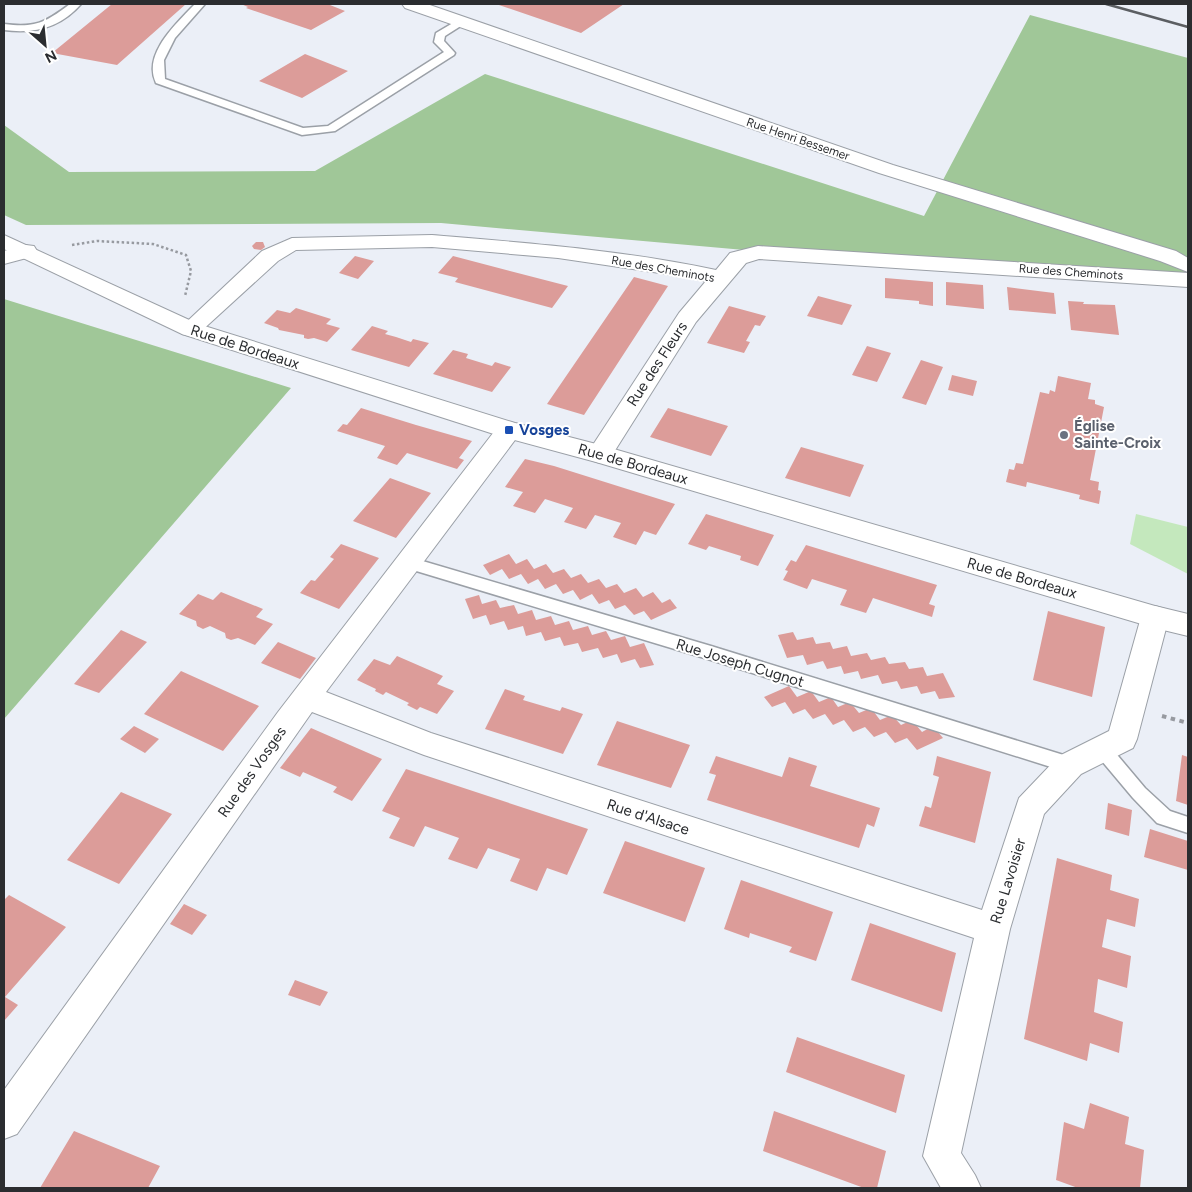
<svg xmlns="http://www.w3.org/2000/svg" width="1192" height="1192" font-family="Figtree,sans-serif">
<rect width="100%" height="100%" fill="#ebeff7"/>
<!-- green -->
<path fill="#c4e8bd" d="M 1136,514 L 1188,527 L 1188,574 L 1130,544 Z"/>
<!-- forest -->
<path fill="#a0c798" d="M 1030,15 L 1188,58 L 1188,273 L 856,260 L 441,223 L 26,225 L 4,215 L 4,125 L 69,172 L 315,171 L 485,74 L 924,216 Z
M 4,299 L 291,388 L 4,719 Z"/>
<!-- building -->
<path fill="#dc9c99" d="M 112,4 L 186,4 L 117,65 L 52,53 Z
M 241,4 L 333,4 L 330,5 L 345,11 L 311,30 L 246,8 L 248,7 Z
M 496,4 L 624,4 L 581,33 Z
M 305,54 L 348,71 L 302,98 L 259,81 Z
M 256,242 L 263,242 L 265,247 L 261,250 L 254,249 L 252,246 Z
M 355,256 L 374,261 L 358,279 L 339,273 Z
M 453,256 L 472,261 L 568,286 L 552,308 L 455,282 L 458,278 L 438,273 Z
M 634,277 L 668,286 L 584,415 L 547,404 Z
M 885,278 L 933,282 L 933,306 L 919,304 L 919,301 L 885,298 Z
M 946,282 L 983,285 L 984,309 L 946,305 Z
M 1007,287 L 1054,293 L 1056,314 L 1009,310 Z
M 818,296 L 852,305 L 842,325 L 807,316 Z
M 1068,301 L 1084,302 L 1083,304 L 1115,305 L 1119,335 L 1071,330 Z
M 729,306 L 766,316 L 760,326 L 755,325 L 746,341 L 750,342 L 744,353 L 707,343 Z
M 296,308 L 331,319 L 326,324 L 340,328 L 327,342 L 314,338 L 308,339 L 304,338 L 304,335 L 279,330 L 278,328 L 264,323 L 277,310 L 290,313 Z
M 372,326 L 388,331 L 385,334 L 396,337 L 411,342 L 413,339 L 429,343 L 409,367 L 351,350 Z
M 867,346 L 891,353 L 877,382 L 852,375 Z
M 453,350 L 468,354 L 466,358 L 492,366 L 495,362 L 511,367 L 492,392 L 433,374 Z
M 921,360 L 943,367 L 926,405 L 902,398 Z
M 952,375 L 977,381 L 973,396 L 948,390 Z
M 1058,376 L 1091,383 L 1088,399 L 1095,400 L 1095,404 L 1104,407 L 1090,480 L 1099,482 L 1098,490 L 1101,491 L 1099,504 L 1079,499 L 1080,495 L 1027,482 L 1026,487 L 1006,482 L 1009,469 L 1014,470 L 1016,463 L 1023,464 L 1040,392 L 1049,394 L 1050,390 L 1055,392 Z
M 361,408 L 416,425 L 472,441 L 459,458 L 464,460 L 457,469 L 407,453 L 397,465 L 377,458 L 385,446 L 337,431 L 343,424 L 347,425 Z
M 668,408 L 728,426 L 711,456 L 650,437 Z
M 801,447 L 864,465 L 850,497 L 785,478 Z
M 525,459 L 554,466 L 675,504 L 656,535 L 644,531 L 636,545 L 613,537 L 621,523 L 595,515 L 586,529 L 564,522 L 573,508 L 545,499 L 535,513 L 513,506 L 523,492 L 505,487 Z
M 390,478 L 431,493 L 396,538 L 353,521 Z
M 706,514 L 774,535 L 758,566 L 740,560 L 741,556 L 709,546 L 706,550 L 688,544 Z
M 341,544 L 379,558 L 339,609 L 300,593 L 311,580 L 315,581 L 334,559 L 330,557 Z
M 806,545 L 937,585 L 929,604 L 935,606 L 932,617 L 873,598 L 866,613 L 840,605 L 847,590 L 812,579 L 807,589 L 783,580 L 788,571 L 785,570 L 791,560 L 796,562 Z
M 509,554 L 516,564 L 527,559 L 534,569 L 546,564 L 553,573 L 564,569 L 571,578 L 581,574 L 588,583 L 599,579 L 606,588 L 617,584 L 624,593 L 636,588 L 643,597 L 653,592 L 662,603 L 670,599 L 677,608 L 651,620 L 644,611 L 634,615 L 625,605 L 615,609 L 609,600 L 599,604 L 592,594 L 580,600 L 573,590 L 563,594 L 556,584 L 545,589 L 538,579 L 528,584 L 521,574 L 509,579 L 502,569 L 490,575 L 483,565 Z
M 221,592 L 263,609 L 256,617 L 273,624 L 255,645 L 238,638 L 231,640 L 226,638 L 225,633 L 210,626 L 203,629 L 197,626 L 196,621 L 179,614 L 198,594 L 213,600 Z
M 479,595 L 482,604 L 496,600 L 500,608 L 514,605 L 518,614 L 532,610 L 536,620 L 551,616 L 555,625 L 569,621 L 573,630 L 588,626 L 592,635 L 606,631 L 611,640 L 625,636 L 630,647 L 644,643 L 654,665 L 640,668 L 635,659 L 621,663 L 617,654 L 603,658 L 598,648 L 582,652 L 578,643 L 564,646 L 560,637 L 545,641 L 541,632 L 526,636 L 523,626 L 508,630 L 504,621 L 490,625 L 486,615 L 473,619 L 465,599 Z
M 1048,611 L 1105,627 L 1092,697 L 1033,680 Z
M 121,630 L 147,642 L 99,693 L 74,684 Z
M 793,632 L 797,640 L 813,637 L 816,644 L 830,642 L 833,649 L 847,646 L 851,656 L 867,653 L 871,660 L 885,657 L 889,664 L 905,662 L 909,669 L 923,667 L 927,676 L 943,673 L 955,697 L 939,699 L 935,691 L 921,694 L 917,686 L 901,689 L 897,681 L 882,684 L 878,675 L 861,679 L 858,671 L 844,674 L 841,666 L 827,669 L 823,661 L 807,665 L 803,655 L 787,658 L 778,635 Z
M 278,642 L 316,658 L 300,679 L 261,663 Z
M 397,656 L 443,676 L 437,684 L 454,691 L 437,714 L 420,707 L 417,710 L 407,705 L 409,703 L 386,692 L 383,695 L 375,691 L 376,689 L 357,680 L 374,659 L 390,665 Z
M 181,671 L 259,706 L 223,751 L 144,714 Z
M 789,686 L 797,697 L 811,691 L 819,702 L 831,697 L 838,707 L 850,702 L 859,713 L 871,708 L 880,720 L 892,715 L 901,725 L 912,720 L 922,732 L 933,726 L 943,738 L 917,750 L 907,738 L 895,743 L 886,732 L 874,737 L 865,727 L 853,732 L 844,720 L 833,725 L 825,714 L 813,719 L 805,709 L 793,714 L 785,702 L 772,707 L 764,697 Z
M 505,689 L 525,696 L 523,700 L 560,711 L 562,707 L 583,714 L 563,754 L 485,729 Z
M 617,721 L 690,745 L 671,788 L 597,765 Z
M 134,726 L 159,739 L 145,753 L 120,739 Z
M 311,728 L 382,759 L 352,801 L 333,792 L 337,787 L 303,772 L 300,777 L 280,768 Z
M 1182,755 L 1188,757 L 1188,805 L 1176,801 Z
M 716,756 L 782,777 L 789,757 L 817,766 L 810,786 L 880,808 L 874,827 L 867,824 L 859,848 L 707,800 L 716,775 L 709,773 Z
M 937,756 L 991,772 L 975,843 L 919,826 L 925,806 L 931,808 L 939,777 L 933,775 Z
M 406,769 L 588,829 L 567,875 L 547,868 L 537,891 L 510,881 L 520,859 L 488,848 L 477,869 L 448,859 L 459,838 L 425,826 L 414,847 L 389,838 L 400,818 L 382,811 Z
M 121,792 L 172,814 L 119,884 L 67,860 Z
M 1108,803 L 1132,810 L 1129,836 L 1105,829 Z
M 1150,829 L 1188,841 L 1188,870 L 1144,857 Z
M 625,841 L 705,868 L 685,922 L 603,893 Z
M 1057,858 L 1112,875 L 1110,890 L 1139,899 L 1135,927 L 1107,919 L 1102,947 L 1131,956 L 1127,988 L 1098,979 L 1094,1012 L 1123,1022 L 1119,1053 L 1090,1043 L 1087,1061 L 1024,1039 Z
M 741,880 L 833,912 L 816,961 L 789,952 L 792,947 L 750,933 L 749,938 L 724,929 Z
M 9,895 L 66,927 L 5,997 L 18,1005 L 4,1021 L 4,900 Z
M 184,904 L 207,915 L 192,935 L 170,924 Z
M 870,923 L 956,953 L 942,1012 L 851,980 Z
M 295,980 L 328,992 L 320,1006 L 288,995 Z
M 797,1037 L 905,1075 L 896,1113 L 786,1072 Z
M 1090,1103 L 1129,1117 L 1125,1144 L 1144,1150 L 1140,1188 L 1078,1188 L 1056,1180 L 1064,1122 L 1084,1129 Z
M 774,1111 L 886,1151 L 877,1188 L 864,1188 L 763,1151 Z
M 74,1131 L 160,1166 L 148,1188 L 40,1188 Z"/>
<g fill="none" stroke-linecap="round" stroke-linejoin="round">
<!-- lane casing -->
<g stroke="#9ba0a7" stroke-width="3">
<path id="lane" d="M 70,4 L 81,4 C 60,28 34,34 4,30 L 4,24 C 35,28 45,23 70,4 Z
M 195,4 L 205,4 L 175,38 L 164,60 L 165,79 L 303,128 L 328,126 L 444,52 L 434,42 L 436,33 L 458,20 L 462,19 L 467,22 L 445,36 L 444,41 L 455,53 L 454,55 L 335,131 L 302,135 L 156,83 C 142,54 177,23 195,4 Z
M 409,557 L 711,646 L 1070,757 L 1076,760 L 1079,765 L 1076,770 L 1070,773 L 711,660 L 403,567 L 401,563 L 403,559 Z
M 1102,742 L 1108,744 L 1145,788 L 1170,811 L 1188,817 L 1188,833 L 1157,823 L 1133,798 L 1096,754 L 1093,749 L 1096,744 Z"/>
</g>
<!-- street casing -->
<g stroke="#9ba0a7" stroke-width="2">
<path id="street" d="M 402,4 L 427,4 L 893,165 L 1176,251 L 1188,258 L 1188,272 L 1160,261 L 879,173 L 405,8 Z
M 432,235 C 527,243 623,250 716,270 L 730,253 L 758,246 L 1188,273 L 1188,287 L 759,259 L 746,263 L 696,322 L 609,460 L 600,463 L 591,460 L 587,454 L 679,313 L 706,281 L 680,276 L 558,258 L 432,247 L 296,250 L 278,261 L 198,334 L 190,336 L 182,334 L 179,329 L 262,251 L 292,238 Z
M 26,245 L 34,246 L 37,251 L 34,256 L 4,264 L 4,251 Z
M 509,422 L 518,424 L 521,430 L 518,436 L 326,692 L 431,733 L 982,910 L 1019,798 L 1059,756 L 1109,731 L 1141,617 L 1145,609 L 1155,606 L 1165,609 L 1169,617 L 1137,739 L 1133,748 L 1081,774 L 1044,814 L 1010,929 L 961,1153 L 975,1175 L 981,1188 L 941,1188 L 923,1156 L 974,938 L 424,755 L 312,712 L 17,1134 L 4,1139 L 4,1090 L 278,712 L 500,424 Z"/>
</g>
<!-- secondary casing -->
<g stroke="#9ba0a7" stroke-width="2">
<path id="secondary" d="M 4,235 L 198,324 L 515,423 L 600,445 L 1155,606 L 1188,614 L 1188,636 L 1155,628 L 596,462 L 500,436 L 182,334 L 4,249 Z"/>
</g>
<!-- path-far1 -->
<path stroke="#979aa0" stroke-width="2.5" stroke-dasharray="2.5 2.5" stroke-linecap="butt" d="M 72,245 L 97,241 L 153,244 L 186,255 L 191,271 L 185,296"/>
<!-- path -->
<path stroke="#979aa0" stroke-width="4" stroke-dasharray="4.5 4.5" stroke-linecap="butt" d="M 1162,716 L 1188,723"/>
<!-- lane -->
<use href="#lane" fill="#fff" fill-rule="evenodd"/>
<!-- street -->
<use href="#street" fill="#fff" fill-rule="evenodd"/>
<!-- secondary -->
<use href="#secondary" fill="#fff" fill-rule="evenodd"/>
<!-- rail -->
<path stroke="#5b5e62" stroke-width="2.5" d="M 1106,4 L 1188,27"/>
</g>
<!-- markers -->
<rect fill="#1a4fb4" stroke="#fff" stroke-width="2" x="504" y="425" width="10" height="10" rx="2.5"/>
<circle fill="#6b7280" stroke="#fff" stroke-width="2" cx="1064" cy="435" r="5"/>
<g text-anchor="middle" stroke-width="4" stroke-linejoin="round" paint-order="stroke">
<!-- far-street labels -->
<g font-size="12" fill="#2b2d30" stroke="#fff">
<text transform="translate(798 139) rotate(19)" y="4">Rue Henri Bessemer</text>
<text transform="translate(663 269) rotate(10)" y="4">Rue des Cheminots</text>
<text transform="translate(1071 272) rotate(4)" y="4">Rue des Cheminots</text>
</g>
<!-- street labels -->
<g font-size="15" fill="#2b2d30" stroke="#fff">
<text transform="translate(245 347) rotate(18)" y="5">Rue de Bordeaux</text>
<text transform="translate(657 364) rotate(-57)" y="5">Rue des Fleurs</text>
<text transform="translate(633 464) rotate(16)" y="5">Rue de Bordeaux</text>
<text transform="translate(1022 578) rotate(16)" y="5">Rue de Bordeaux</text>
<text transform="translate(740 663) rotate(17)" y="5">Rue Joseph Cugnot</text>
<text transform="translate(252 772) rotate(-55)" y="5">Rue des Vosges</text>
<text transform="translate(648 817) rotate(18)" y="5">Rue d'Alsace</text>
<text transform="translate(1008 881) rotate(-73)" y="5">Rue Lavoisier</text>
</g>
<!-- worship labels -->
<g font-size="15" font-weight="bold" fill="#5b616d" stroke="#fff" text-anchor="start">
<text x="1074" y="431">Église<tspan x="1074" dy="17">Sainte-Croix</tspan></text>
</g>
<!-- transit labels -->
<g font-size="15" font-weight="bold" fill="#164399" stroke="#fff" text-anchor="start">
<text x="519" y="435">Vosges</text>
</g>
</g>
<!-- border -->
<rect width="1192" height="1192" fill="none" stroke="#2b2d30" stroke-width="10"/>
<!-- north arrow -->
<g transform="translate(45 45) rotate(153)" stroke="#ffffff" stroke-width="4" paint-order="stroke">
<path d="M0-4L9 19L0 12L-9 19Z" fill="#2b2d30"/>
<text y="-8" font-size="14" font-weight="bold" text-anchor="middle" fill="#2b2d30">N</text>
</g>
</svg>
